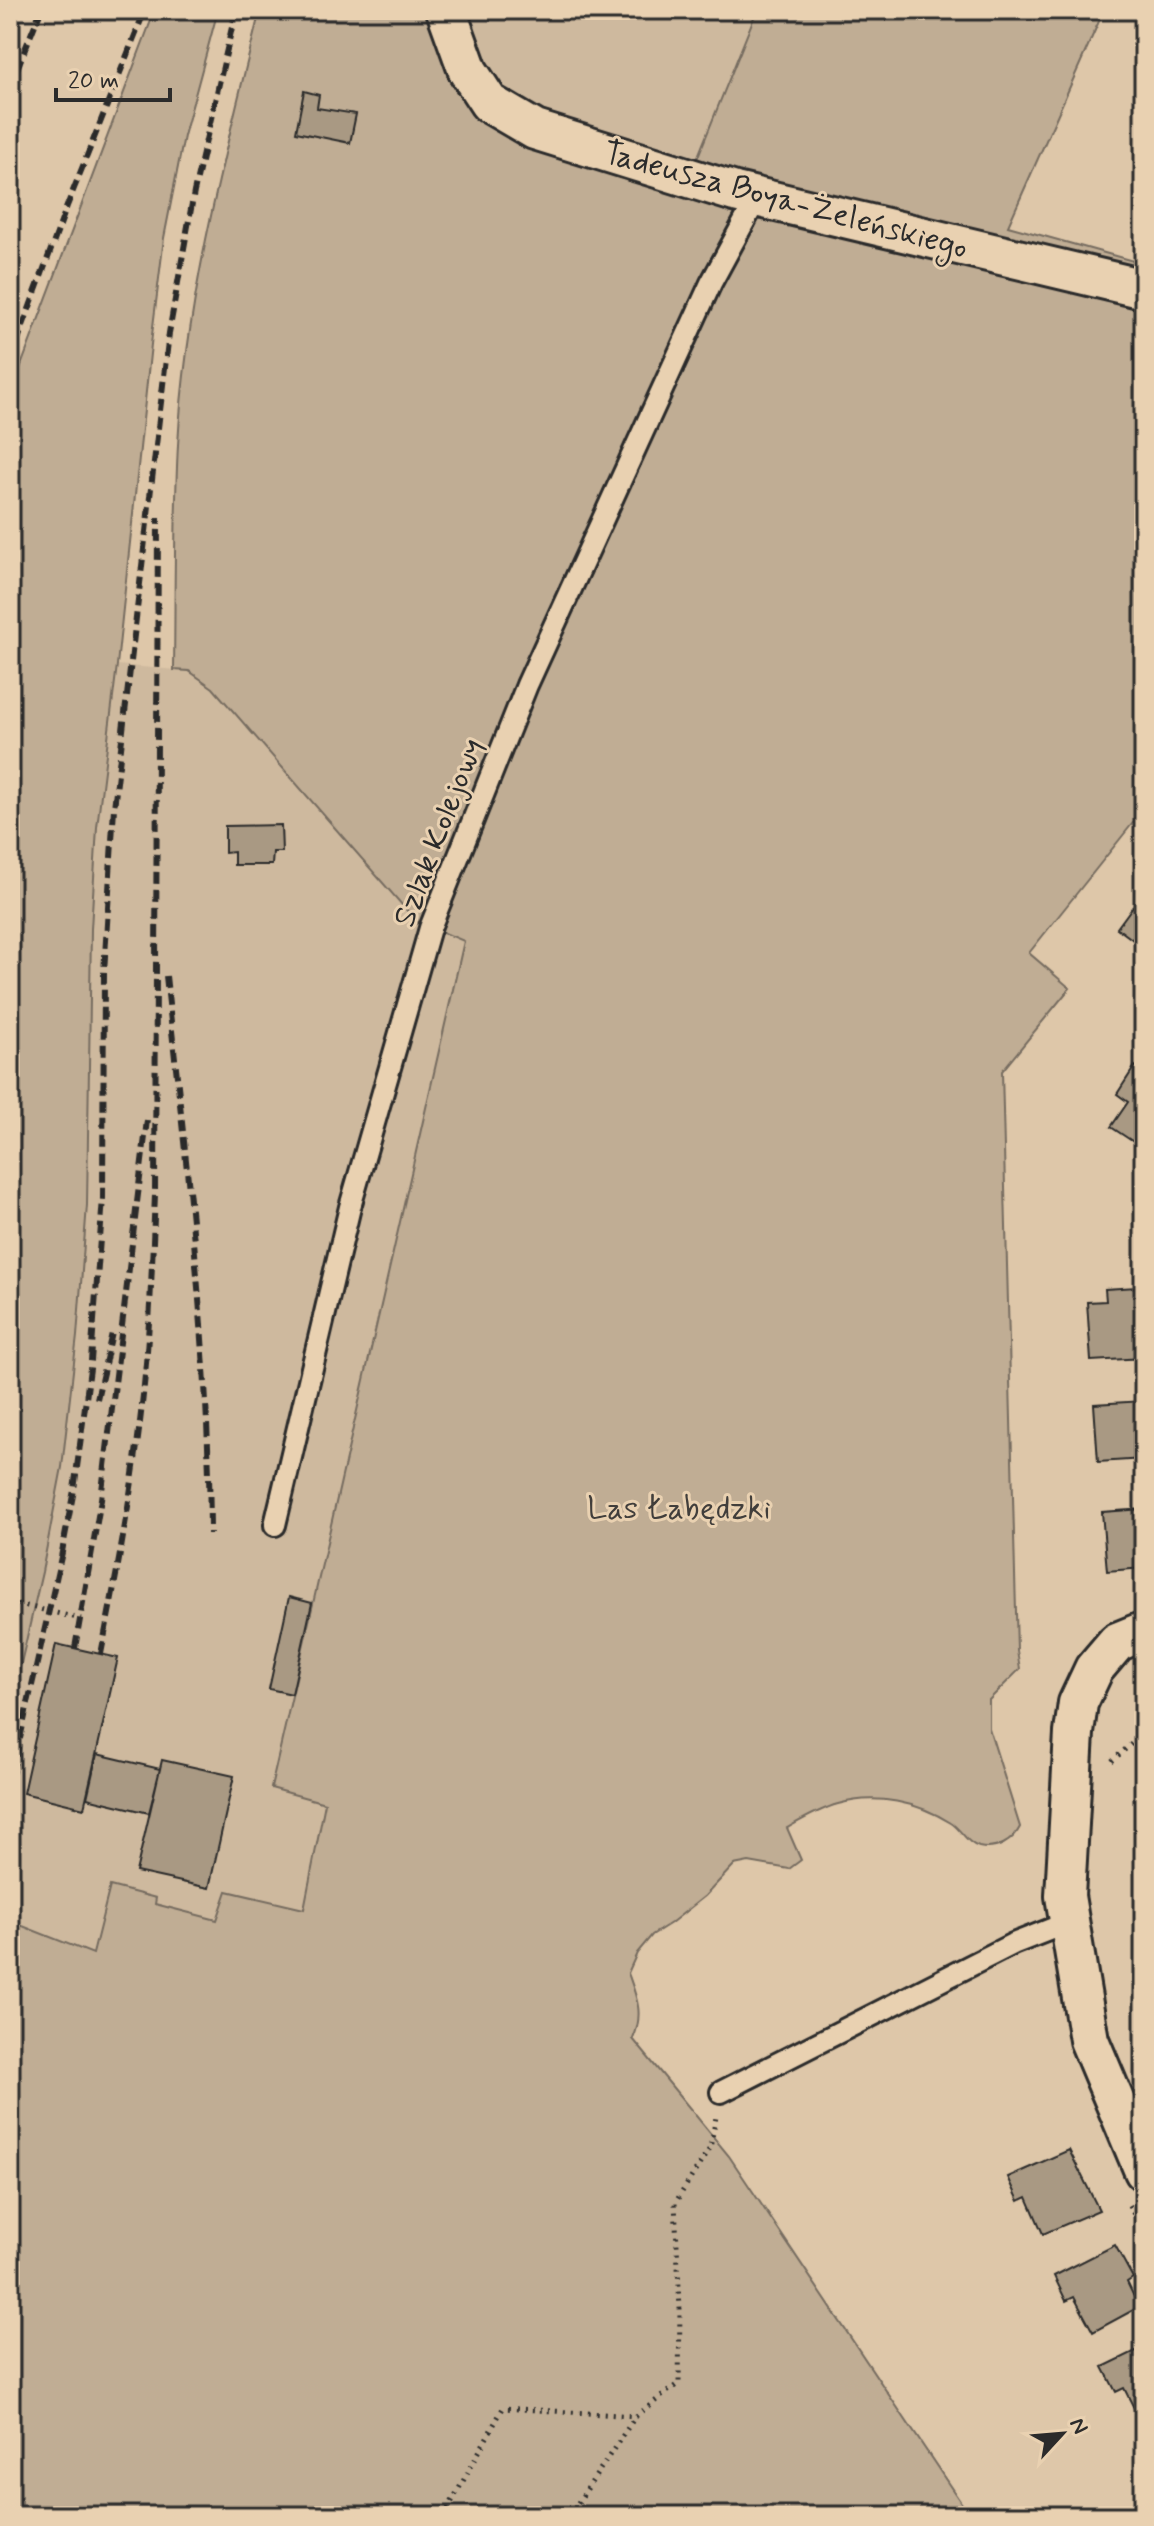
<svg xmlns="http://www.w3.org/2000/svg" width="1154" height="2526" font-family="Mynerve,sans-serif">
<rect width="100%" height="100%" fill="#dec7a9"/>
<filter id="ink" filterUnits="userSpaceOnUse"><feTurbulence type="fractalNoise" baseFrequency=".0125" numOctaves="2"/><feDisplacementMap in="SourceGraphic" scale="16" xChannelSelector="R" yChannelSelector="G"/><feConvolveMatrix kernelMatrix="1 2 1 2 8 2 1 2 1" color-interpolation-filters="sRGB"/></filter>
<g filter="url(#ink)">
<!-- built -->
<path fill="#ceb99e" d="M 450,10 L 757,10 L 684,192 L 498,121 Z
M 117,665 L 189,671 L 213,688 L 416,921 L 464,941 L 271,1788 L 325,1803 L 304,1909 L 227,1891 L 217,1920 L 155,1904 L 156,1898 L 93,1954 L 10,1921 L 10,1711 L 42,1572 L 62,1467 L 77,1336 L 87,1205 L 91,929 L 97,827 Z"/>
<!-- green -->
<path fill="#c0ad94" stroke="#766c60" stroke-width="2" d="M 155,10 L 218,10 L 184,136 L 164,238 L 152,335 L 117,665 L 97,827 L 91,929 L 87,1205 L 77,1336 L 62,1467 L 42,1572 L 10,1711 L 10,395 Z
M 260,10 L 353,10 L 362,13 L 372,10 L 450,10 L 478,89 L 684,191 L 757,10 L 1104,10 L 1008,226 L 1144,264 L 1144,809 L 1029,953 L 1070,988 L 1002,1071 L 1017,1651 L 1020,1669 L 989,1700 L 989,1728 L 1020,1827 C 1013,1841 997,1851 979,1847 C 967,1844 961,1829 951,1823 C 918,1802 876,1793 838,1804 C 820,1809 803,1819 787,1828 L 801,1860 L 789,1869 L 749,1862 L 734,1865 L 705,1896 L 671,1923 L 652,1935 L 637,1953 L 628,1973 C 637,1998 644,2014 633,2039 L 729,2156 L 970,2516 L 10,2516 L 10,1921 L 93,1954 L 110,1886 L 156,1898 L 155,1904 L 217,1920 L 227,1891 L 304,1909 L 325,1803 L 271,1788 L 464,941 L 416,921 L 213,688 L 189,671 L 174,670 C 175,595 174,520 178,445 C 186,297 225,153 260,10 Z"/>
<!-- building -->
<path fill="#a99983" stroke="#2b2b2b" stroke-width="2" d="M 304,91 L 319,95 L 317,108 L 356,114 L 350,143 L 296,132 Z
M 281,825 L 282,852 L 273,852 L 272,865 L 234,865 L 234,852 L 225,853 L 225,826 Z
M 1144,891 L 1144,948 L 1117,928 Z
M 1135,1066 L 1144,1073 L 1144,1149 L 1111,1127 L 1128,1102 L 1117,1094 Z
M 1137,1287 L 1138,1299 L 1144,1299 L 1144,1358 L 1091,1361 L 1087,1302 L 1106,1301 L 1105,1289 Z
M 1144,1401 L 1144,1459 L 1098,1462 L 1094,1404 Z
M 1144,1509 L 1144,1568 L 1107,1571 L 1102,1512 Z
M 289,1597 L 312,1603 L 292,1694 L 269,1689 Z
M 56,1644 L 118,1658 L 84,1808 L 23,1793 Z
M 97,1754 L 160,1769 L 149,1813 L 87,1798 Z
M 162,1760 L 234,1776 L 209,1888 L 136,1872 Z
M 1069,2150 L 1099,2210 L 1043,2234 L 1027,2197 L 1019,2201 L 1008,2177 Z
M 1115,2245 L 1133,2278 L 1127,2282 L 1139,2307 L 1093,2332 L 1074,2297 L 1066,2301 L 1054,2276 Z
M 1144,2347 L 1144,2423 L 1142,2424 L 1124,2388 L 1116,2392 L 1103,2367 Z"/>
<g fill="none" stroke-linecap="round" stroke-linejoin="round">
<!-- lane casing -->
<g stroke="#2b2b2b" stroke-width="26">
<path id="lane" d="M 275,1525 L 350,1207 L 430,928 L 527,685 L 711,283 L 757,198
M 721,2092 L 1013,1944 L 1069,1922"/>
</g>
<!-- street casing -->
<g stroke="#2b2b2b" stroke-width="44">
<path id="street" d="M 446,10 L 468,71 L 489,103 L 535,130 L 735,192 L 1144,289
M 1144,1631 L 1117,1642 L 1094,1669 L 1078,1703 L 1074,1733 L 1065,1896 L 1089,2040 L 1144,2171"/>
</g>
<!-- path -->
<path stroke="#2b2b2b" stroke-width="5" stroke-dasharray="2 6" stroke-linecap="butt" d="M 10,1602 L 81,1619
M 1112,1761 L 1144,1733
M 1129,2205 L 1144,2234
M 444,2516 L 503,2408 L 636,2416 L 679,2383 L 680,2309 L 675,2203 L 710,2148 L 716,2117
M 569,2516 L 635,2417"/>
<!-- lane -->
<use href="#lane" stroke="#e9d1b1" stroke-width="20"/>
<!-- street -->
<use href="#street" stroke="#e9d1b1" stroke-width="38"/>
<!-- rail -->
<path stroke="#2b2b2b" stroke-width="6" stroke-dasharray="12 6" stroke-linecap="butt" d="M 10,86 L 41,10
M 10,361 L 67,206 L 145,10
M 166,976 C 186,1161 209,1347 210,1534
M 97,1399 L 112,1333
M 61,1557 L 74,1490 L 91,1361 L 103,1198 L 104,973 L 114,808 L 169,333 L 194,192 L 236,10
M 75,1648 L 101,1499 L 147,1120
M 101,1654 C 118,1568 134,1482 143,1395 C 150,1329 152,1262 155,1195 L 158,518
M 12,1774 L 63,1548"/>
</g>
</g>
<g text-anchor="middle" stroke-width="6" stroke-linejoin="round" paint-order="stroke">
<!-- street labels -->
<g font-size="32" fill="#2b2b2b" stroke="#e9d1b1">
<text transform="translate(786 199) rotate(15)" y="11">Tadeusza Boya-Żeleńskiego</text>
<text transform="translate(437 832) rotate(-69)" y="11">Szlak Kolejowy</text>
</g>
<!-- park labels -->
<g font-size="32" fill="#413e3b" stroke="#e9d1b1">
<text x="679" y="1518">Las Łabędzki</text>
</g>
</g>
<!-- margin -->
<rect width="1154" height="2526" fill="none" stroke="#e9d1b1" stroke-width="40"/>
<rect x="20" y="20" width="1114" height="2486" fill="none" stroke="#2b2b2b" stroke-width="3" filter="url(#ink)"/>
<!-- north arrow -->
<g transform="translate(1062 2434) rotate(64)" stroke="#e9d1b1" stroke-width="6" paint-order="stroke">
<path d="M0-6L14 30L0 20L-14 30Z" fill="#2b2b2b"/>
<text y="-12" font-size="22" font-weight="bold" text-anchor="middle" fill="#2b2b2b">N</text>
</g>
<!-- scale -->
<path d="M56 88v12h114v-12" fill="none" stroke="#2b2b2b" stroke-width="4"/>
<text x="68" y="88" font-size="24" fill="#2b2b2b" stroke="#e9d1b1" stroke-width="6" paint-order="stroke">20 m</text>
</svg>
